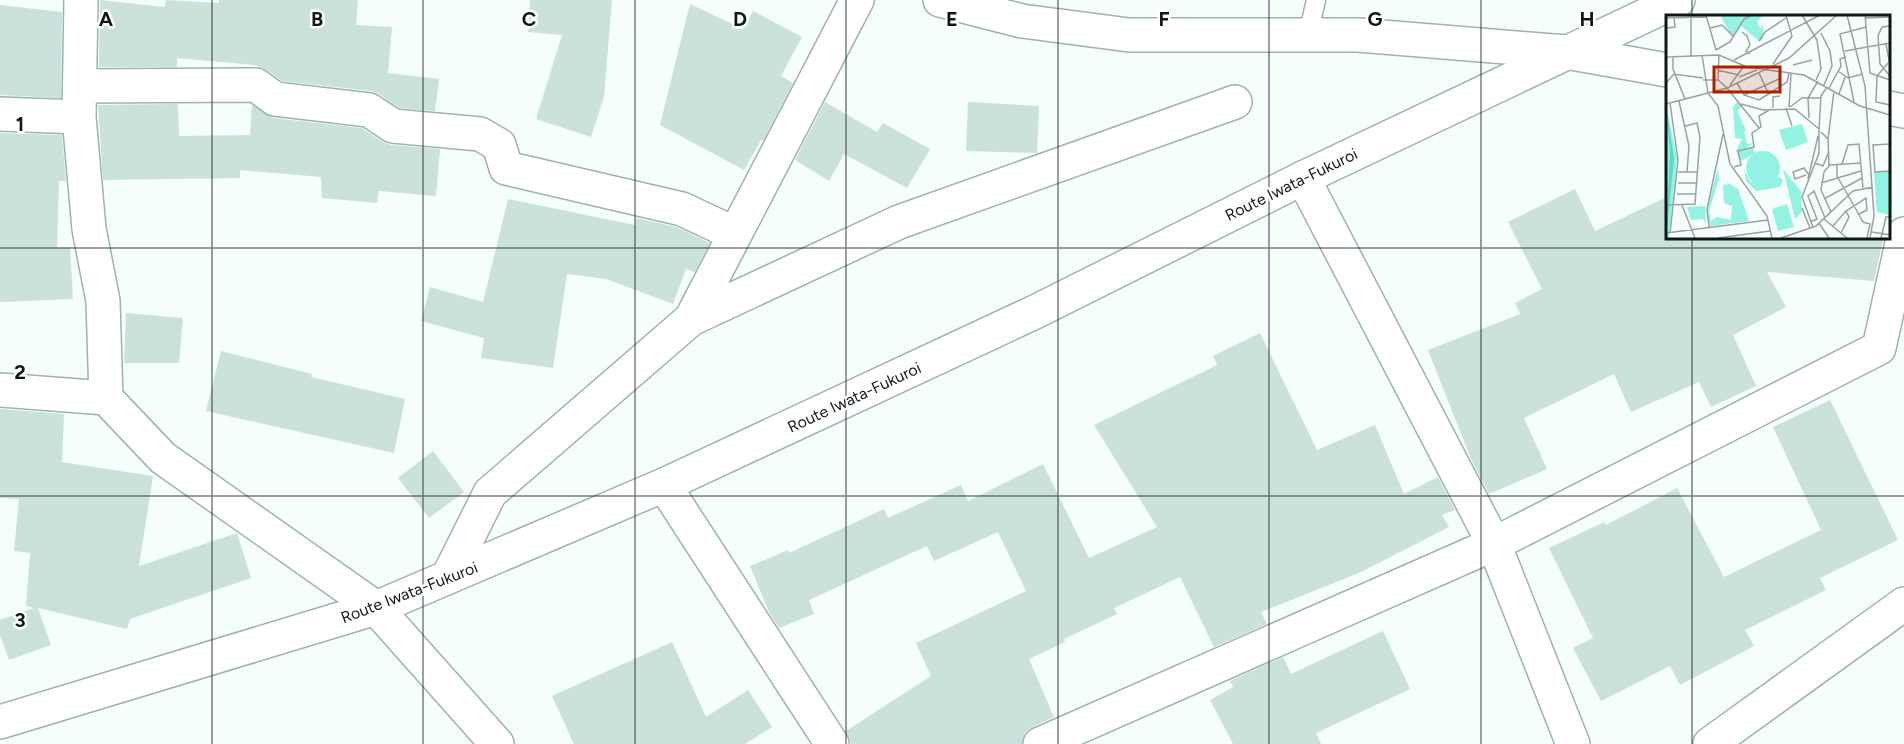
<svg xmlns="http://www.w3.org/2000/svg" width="1904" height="744" font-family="Figtree,sans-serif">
<rect width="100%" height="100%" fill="#f5fefc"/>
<!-- building -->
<path fill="#cae1dc" d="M 100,0 L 165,7 L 166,0 L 219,3 L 219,0 L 358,0 L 356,25 L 392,27 L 388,73 L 439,79 L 435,111 L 399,108 L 379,94 L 371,91 L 282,81 L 267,70 L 255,65 L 177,58 L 177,67 L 99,67 Z
M 530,0 L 612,0 L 604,97 L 591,137 L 536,119 L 562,35 L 528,32 Z
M 690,4 L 743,29 L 753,11 L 802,37 L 781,76 L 793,83 L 763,141 L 761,140 L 744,170 L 660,125 Z
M 0,5 L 62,12 L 61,98 L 0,95 Z
M 825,102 L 877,132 L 883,123 L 930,149 L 907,188 L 844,154 L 829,181 L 795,160 Z
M 968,102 L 1039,106 L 1037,153 L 966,151 Z
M 178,104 L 179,136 L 250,135 L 252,105 L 273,118 L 362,128 L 383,142 L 391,145 L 440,149 L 436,196 L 379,191 L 377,203 L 322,198 L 321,177 L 240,170 L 240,178 L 103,180 L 98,105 Z
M 0,133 L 62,135 L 66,181 L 59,181 L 57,248 L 70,247 L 73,299 L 0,302 Z
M 1575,189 L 1595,231 L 1667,197 L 1667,237 L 1848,237 L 1883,240 L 1874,281 L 1767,272 L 1786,307 L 1733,335 L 1756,386 L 1711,407 L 1699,382 L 1631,412 L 1614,374 L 1524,418 L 1547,469 L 1489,494 L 1471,459 L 1428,350 L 1520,314 L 1515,303 L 1542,289 L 1508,222 Z
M 508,199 L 635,225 L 636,218 L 676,227 L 710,243 L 695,272 L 686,269 L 673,304 L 606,279 L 567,274 L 553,368 L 481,358 L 484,338 L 421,321 L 430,287 L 483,302 Z
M 126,313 L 183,318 L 179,363 L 124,363 Z
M 1260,333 L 1317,450 L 1375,425 L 1404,494 L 1438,477 L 1455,510 L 1442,515 L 1449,527 L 1359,573 L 1261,612 L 1267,624 L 1214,647 L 1180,577 L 1114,608 L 1117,614 L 1064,639 L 1065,642 L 1029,659 L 1054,717 L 1032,727 L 1025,732 L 1022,744 L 851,744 L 846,731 L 931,676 L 916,643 L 1026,591 L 998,532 L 934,561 L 927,546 L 809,600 L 814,614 L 779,628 L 769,612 L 750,566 L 788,550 L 789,553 L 884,509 L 888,518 L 961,485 L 968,501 L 1043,464 L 1089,558 L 1157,527 L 1094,425 L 1217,365 L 1213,356 Z
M 221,351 L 312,374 L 311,377 L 405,399 L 394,453 L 206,411 Z
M 1830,400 L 1898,540 L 1820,578 L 1826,590 L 1745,630 L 1754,646 L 1680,685 L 1670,666 L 1601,701 L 1573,648 L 1593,638 L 1549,548 L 1604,522 L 1606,525 L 1677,488 L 1724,577 L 1821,530 L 1773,427 Z
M 0,409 L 64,414 L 62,462 L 153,476 L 139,566 L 237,533 L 251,578 L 130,619 L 127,629 L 38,608 L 51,645 L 9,660 L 0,635 L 0,620 L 34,608 L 26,606 L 30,553 L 14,551 L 19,499 L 0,498 Z
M 433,451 L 464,492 L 429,518 L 398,478 Z
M 1383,631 L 1410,689 L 1316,733 L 1321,744 L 1233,744 L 1210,700 L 1233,687 L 1230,681 L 1283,657 L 1291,674 Z
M 672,642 L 706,717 L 748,690 L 772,727 L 745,744 L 574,744 L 552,696 Z"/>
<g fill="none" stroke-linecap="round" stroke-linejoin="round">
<!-- service casing -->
<g stroke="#9db3af" stroke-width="21">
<path id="service" d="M 1308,35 L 1316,0"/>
</g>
<!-- minor casing -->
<g stroke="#9db3af" stroke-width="36">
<path id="minor" d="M 81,0 L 79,117 L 89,229 L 103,301 L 106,398
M 80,86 L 256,85 L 275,99 L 369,110 L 393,126 L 480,134 L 499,145 L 506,168 L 682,209 L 735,234
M 0,114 L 79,117
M 1303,178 L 1494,544 L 1573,744
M 691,319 L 899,222 L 1235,102
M 0,390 L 106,398 L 163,458 L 376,608
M 664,485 L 832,744
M 448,577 L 490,493 L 691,319 L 857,0
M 1040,744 L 1494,544 L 1879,348 L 1904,234
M 1710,744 L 1904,604"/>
</g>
<!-- tertiary casing -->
<g stroke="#9db3af" stroke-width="36">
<path id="tertiary" d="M 940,0 L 1022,21 L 1129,35 L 1358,35 L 1566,52 L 1667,70
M 1888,108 L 1904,111
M 376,608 L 497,744"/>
</g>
<!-- secondary casing -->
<g stroke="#9db3af" stroke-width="36">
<path id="secondary" d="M 0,722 L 376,608 L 664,485 L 1035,312 L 1303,178 L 1678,0"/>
</g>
<!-- service -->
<use href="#service" stroke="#fff" stroke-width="18"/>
<!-- minor -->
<use href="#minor" stroke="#fff" stroke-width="33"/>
<!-- tertiary -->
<use href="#tertiary" stroke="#fff" stroke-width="33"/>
<!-- secondary -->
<use href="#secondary" stroke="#fff" stroke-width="33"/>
</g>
<!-- grid -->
<path fill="none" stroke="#101817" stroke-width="1.5" stroke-opacity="0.55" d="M 212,0 L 212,744M 423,0 L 423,744M 635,0 L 635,744M 846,0 L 846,744M 1058,0 L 1058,744M 1269,0 L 1269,744M 1481,0 L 1481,744M 1692,0 L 1692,16M 1692,237 L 1692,744M 0,248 L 1904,248M 0,496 L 1904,496"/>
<g text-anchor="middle" stroke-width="5" stroke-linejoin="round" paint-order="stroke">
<!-- street labels -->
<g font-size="16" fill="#101817" stroke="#fff">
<text transform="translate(1291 184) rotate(-26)" y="6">Route Iwata-Fukuroi</text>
<text transform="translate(854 397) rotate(-25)" y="6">Route Iwata-Fukuroi</text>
<text transform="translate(409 592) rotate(-21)" y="6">Route Iwata-Fukuroi</text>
</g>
</g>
<!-- overview -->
<g transform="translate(1666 15)">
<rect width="224" height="224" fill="#f5fefc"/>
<path d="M 71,87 L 76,91 L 71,96 L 80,115 L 69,123 L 67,92 ZM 0,89 L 11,143 L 3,223 L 0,223 ZM 39,191 L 40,209 L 37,204 L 25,205 L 21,192 Z" fill="#94f2e2"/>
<path d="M 78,116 L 81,129 L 88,128 L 80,133 L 87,133 L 89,138 L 75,146 L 70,136 L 76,124 L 69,123 ZM 52,153 L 53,164 L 43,196 L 45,206 L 51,202 L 65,205 L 66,191 L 58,188 L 57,170 L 64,169 L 72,174 L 83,206 L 44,211 L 41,202 L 43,187 ZM 117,154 L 135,176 L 136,197 L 129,204 ZM 78,155 L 85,167 L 108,166 L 112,161 L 117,165 L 114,172 L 90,176 L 80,166 Z" fill="#94f2e2"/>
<path d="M 54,0 L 98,0 L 91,6 L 94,13 L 97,11 L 97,24 L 93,26 L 75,11 L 68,20 L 64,18 ZM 223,156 L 223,200 L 211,197 L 208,157 Z" fill="#94f2e2"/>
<path d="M 136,109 L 142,127 L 120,135 L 113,115 ZM80 153a17 17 0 1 1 34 0a17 17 0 1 1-34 0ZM210 187a8 8 0 1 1 16 0a8 8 0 1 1-16 0ZM 121,189 L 128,212 L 112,216 L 106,194 Z" fill="#94f2e2"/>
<path d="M 0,91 L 8,144 L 0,223 L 4,137 Z" fill="#5cd8c6"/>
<path fill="none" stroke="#99a2a0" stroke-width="1.5" d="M 25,0 L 25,41M 40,0 L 50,35M 136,0 L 151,25 L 155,54 L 150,65M 181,0 L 199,71 L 208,201 L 204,223M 199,0 L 204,58M 0,3 L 40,2M 199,3 L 224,2M 224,11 L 216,12 L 212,21 L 214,49 L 224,61M 0,13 L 9,12 L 8,3M 44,13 L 56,10 L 67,21M 76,17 L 81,21 L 84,30 L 80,36 L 84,39M 155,18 L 164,36 L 166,51 L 158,70M 93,26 L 99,17 L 120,3M 220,29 L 224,50M 50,35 L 64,27 L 78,4 L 86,0M 179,36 L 224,28M 36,40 L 42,78M 7,41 L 7,54 L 19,84M 0,42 L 53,40 L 81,52 L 138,60 L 194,91 L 224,100M 68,45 L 154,0M 222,48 L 211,61 L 210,87 L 224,90M 107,49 L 126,21 L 120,0M 127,50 L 146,45M 51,55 L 73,60M 172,56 L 182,63 L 197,59M 93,58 L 103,80M 204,58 L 224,65M 73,62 L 91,55M 37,65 L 52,65 L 61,73 L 93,113M 52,65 L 53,40M 0,68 L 8,59 L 37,63M 71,68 L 78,80 L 93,85 L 121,67 L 123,58M 64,70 L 78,51M 163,73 L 175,51 L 174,44 L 180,42M 42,78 L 52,91 L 64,149 L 101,201 L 106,223M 173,79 L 179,62M 78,80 L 113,64 L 114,56M 13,86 L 23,131 L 21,157M 188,87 L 174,19 L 200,12M 4,88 L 12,145 L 4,218M 0,89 L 61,73 L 123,43 L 171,0M 75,89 L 97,95 L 129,94 L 153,114 L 153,138 L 136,182 L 147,212M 123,92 L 125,59M 124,92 L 136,83 L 155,83M 107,93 L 107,82 L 114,81M 120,93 L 126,111M 143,103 L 142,83 L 152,66M 153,115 L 155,81 L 161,72M 155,117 L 162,124 L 163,151M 162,124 L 168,76M 224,129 L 207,130 L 209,157 L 224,156M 149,148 L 157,151 L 163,136M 176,149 L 182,130 L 193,129 L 197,173M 171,150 L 171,161 L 187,189 L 197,207 L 204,209 L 201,223M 68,152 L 75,150 L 72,136 L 88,132 L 86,118 L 95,112 L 93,101 L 105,94M 12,157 L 32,157M 140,160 L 129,164 L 127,157 L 138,153 L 143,160M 142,164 L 152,121M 12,168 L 31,168M 155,168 L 195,156M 11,179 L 30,179M 158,184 L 196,163M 0,190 L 29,189 L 34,122 L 31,108 L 19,111M 16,190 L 29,223M 136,193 L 144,213M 165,197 L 155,175 L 158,157 L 164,150 L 195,148M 158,204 L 181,223M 144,207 L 151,204 L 142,181 L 148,176 L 159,203M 153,208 L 163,223M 167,211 L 180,196M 43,212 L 41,194 L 57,119M 206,217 L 224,220M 0,218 L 102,205M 175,218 L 183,202 L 180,196 L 200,183 L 201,195 L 193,199M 52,223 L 104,216M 115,223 L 150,211 L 187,176 L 207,172M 215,223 L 220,202 L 224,202"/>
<path fill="#ae2002" fill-opacity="0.15" stroke="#ae2002" stroke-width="3" d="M 48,52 L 114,52 L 114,77 L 48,77 Z"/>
<rect width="224" height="224" fill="none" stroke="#101817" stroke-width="3"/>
</g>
<g font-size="20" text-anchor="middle" font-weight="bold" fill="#101817" stroke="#fff" stroke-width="5" stroke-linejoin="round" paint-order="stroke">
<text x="106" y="26">A</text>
<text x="317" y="26">B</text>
<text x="529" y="26">C</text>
<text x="740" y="26">D</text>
<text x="952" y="26">E</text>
<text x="1164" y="26">F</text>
<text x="1375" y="26">G</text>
<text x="1587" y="26">H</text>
<text x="20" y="131">1</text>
<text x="20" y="379">2</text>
<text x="20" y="627">3</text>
</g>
</svg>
